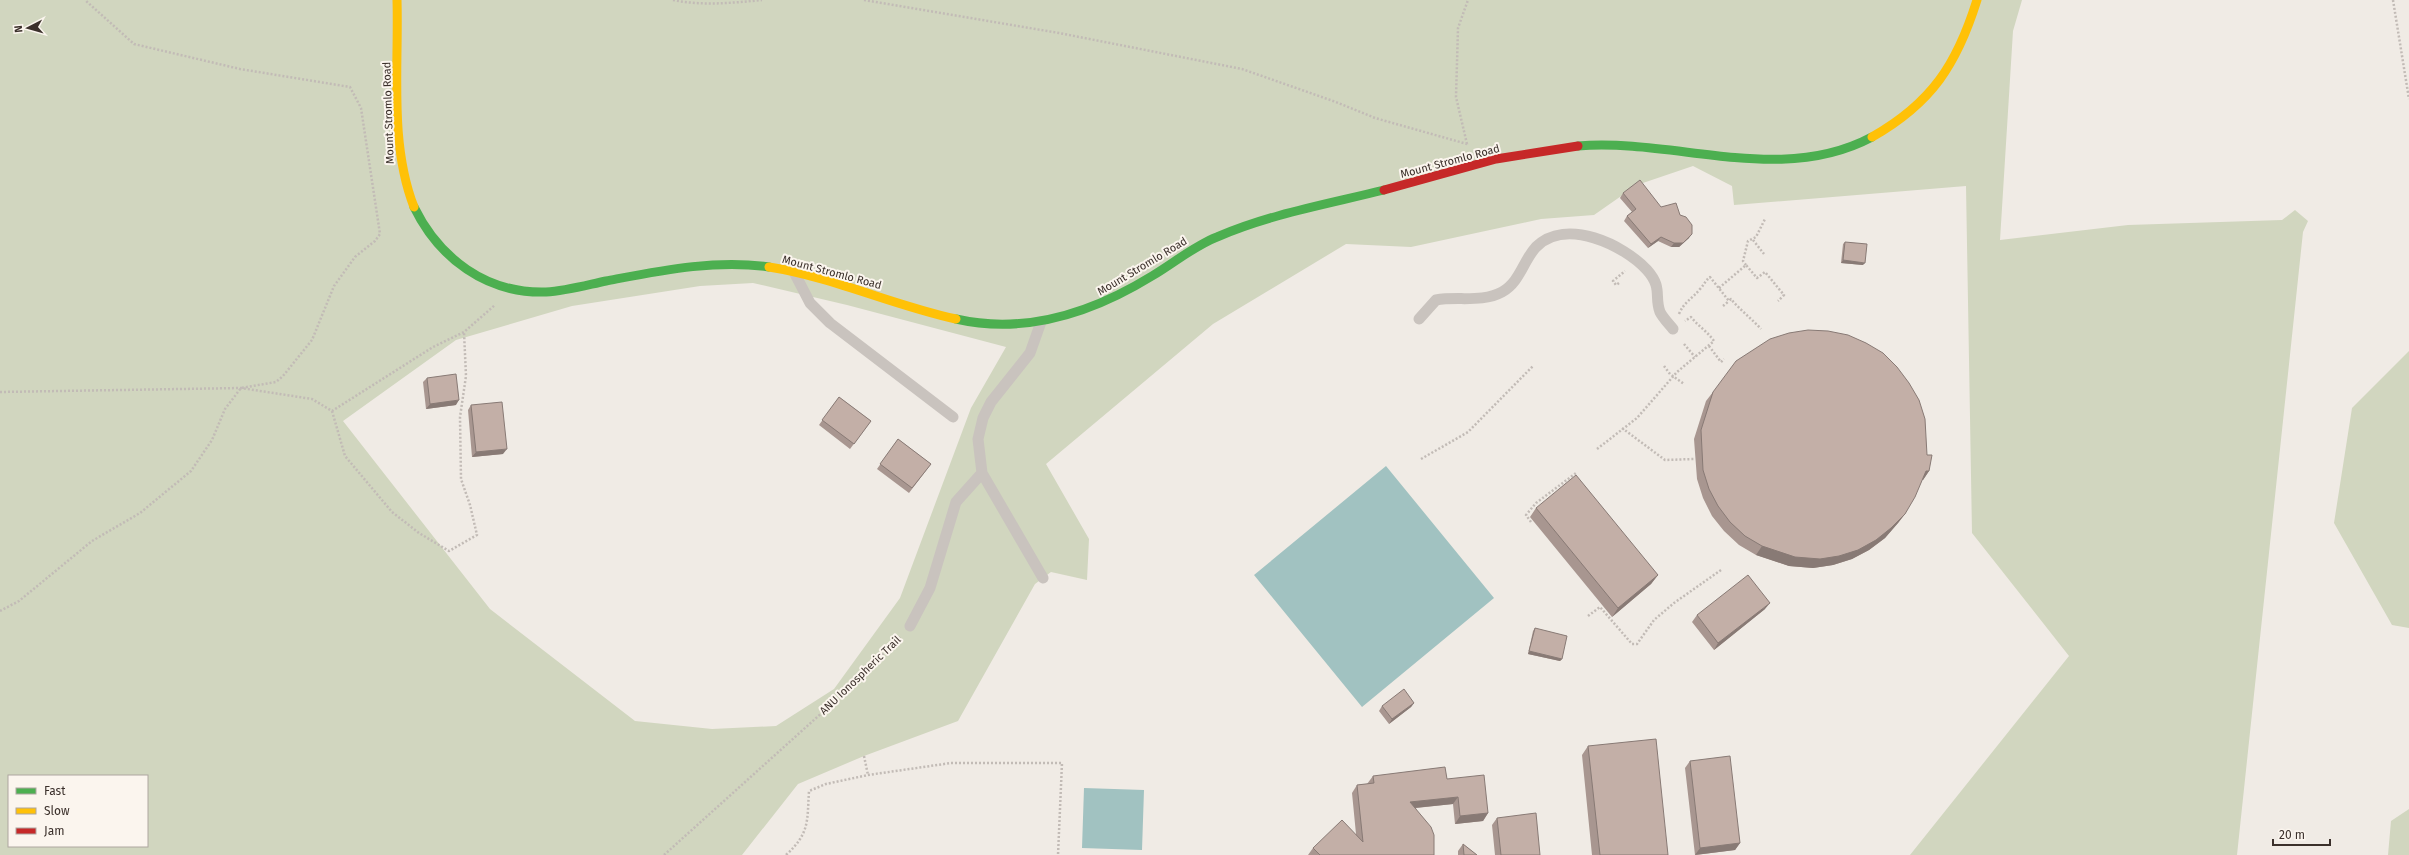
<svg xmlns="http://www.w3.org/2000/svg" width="2409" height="855" font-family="'Fira Sans',sans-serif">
<rect width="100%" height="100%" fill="#f0ebe5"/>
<!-- green -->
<path fill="#d1d6bf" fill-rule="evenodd" d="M 0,0 L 2022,0 L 2013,31 L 2000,240 L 2128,225 L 2282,220 L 2295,210 L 2308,221 L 2303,232 L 2237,855 L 1910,855 L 2069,656 L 1972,533 L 1966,186 L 1734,205 L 1732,186 L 1693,166 L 1637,185 L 1594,215 L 1541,219 L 1411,247 L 1346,244 L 1213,324 L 1046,464 L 1089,539 L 1087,580 L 1051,572 L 1035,584 L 958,721 L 864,756 L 798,784 L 742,855 L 0,855 ZM 753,283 L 847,305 L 1006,347 L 971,408 L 900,598 L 834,689 L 776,726 L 712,729 L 635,721 L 490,609 L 343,421 L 456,340 L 572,306 L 700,286 ZM 9,776 L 147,776 L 147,846 L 9,846 Z
M 2409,351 L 2409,628 L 2392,625 L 2334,523 L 2352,408 Z
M 2409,809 L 2409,855 L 2388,855 L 2391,821 Z"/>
<!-- water -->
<path fill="#a1c2c1" d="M 1386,466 L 1494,598 L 1362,707 L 1254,575 Z
M 1084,788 L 1144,790 L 1142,850 L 1082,848 Z"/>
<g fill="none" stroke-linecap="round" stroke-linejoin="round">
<!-- path -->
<path stroke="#c2bbb6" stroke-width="2.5" stroke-dasharray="2 2" stroke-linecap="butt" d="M 673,0 C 702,6 732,3 762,0
M 864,0 L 1059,33 L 1242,69 L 1336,102 L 1375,118 L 1467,144 L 1467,146
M 2393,0 L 2409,99
M 1467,144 L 1456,97 L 1458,28 L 1468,0
M 1753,240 L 1764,254
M 1746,265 L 1743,261 L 1748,241 L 1756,237 L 1765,219
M 1619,283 L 1616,285 L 1613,281 L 1625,271
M 1719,288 L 1746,265 L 1757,278 L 1765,272 L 1784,295 L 1778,301
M 1723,306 L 1729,301
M 1679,314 C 1684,302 1692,299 1700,289 C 1704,285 1705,281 1710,277 L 1729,301 L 1731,299 C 1740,310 1751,318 1761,329
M 1684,344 L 1695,357
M 1709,346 L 1721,362 L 1724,359
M 1664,366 L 1670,374 L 1684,384
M 0,392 L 241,388 L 312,399 L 332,411 L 433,347 L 464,332 L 495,305
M 332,411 L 345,456 L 392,512 L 419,533 L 449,551 L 477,535 L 470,505 L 461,479 L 460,417 L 466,376 L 464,332
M 1622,428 L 1665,460 L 1694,459
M 1597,449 L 1637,418 L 1677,372 L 1714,341 C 1707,331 1698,326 1691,317 L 1685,321
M 1421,459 L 1468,432 L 1533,366
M 1531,522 L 1526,515 L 1536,503 L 1576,473
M 0,611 L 19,601 L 92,541 L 140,513 L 191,471 L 212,440 L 225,409 L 241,388 L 276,382 L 283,376 L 312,340 L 334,286 L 355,257 L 375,241 L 380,234 L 361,108 L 350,87 L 240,69 L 134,44 L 85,0
M 1588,616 L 1600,607 L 1632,644 L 1637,644 L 1654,620 L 1674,603 L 1721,570
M 864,756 L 868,775
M 664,855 L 845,692 L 900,637
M 786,855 C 810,833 807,821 809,791 L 826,784 L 868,775 L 951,763 L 1062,763 L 1058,855"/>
<!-- lane -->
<path stroke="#c9c3be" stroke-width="11" d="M 794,272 L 810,303 L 830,323 L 953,417
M 1419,319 L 1436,300 C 1457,296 1482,303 1502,292 C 1520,282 1523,261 1536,247 C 1566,217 1624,245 1647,270 C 1663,288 1654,296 1660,312 C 1663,318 1669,324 1673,329
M 1041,322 L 1030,353 L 991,402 L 983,418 L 978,439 L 982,473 L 1043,578
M 910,626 L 930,588 L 956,502 L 982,473"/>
<!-- fast -->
<path stroke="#4caf50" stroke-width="9" d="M 1578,146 C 1676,138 1780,186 1872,137
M 414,207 C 439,258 486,294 546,292 C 566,291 587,285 606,281 C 659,271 715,259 769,267
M 956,319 C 1026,335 1092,313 1152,276 C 1174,263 1194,246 1217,237 C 1270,214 1328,204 1384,190"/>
<!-- slow -->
<path stroke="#ffc107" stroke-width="9" d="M 397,0 C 399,67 389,143 414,207
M 1872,137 C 1932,103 1957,64 1977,0
M 769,267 C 833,277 892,305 956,319"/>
<!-- jam -->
<path stroke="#c62828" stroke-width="9" d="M 1384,190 L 1496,159 L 1578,146"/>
</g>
<!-- wall -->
<path fill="#a89690" d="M 1623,193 L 1661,207 L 1689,238 L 1679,247 L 1671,247 L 1658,241 L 1648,248 L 1624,221 L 1627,216 L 1632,212 L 1620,198 Z
M 1845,242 L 1863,265 L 1841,263 L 1843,244 Z
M 427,378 L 456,405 L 426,409 L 423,382 Z
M 1713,392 L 1927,455 L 1929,471 L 1923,480 L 1922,480 L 1905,514 L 1898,523 L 1885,538 L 1869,550 L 1852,559 L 1833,565 L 1813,568 L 1789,566 L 1756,555 L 1739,545 L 1724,531 L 1712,516 L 1703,498 L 1697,479 L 1694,439 L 1706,401 Z
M 839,397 L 871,421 L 850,449 L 819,425 Z
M 471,405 L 503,454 L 472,457 L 468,410 Z
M 898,439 L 931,464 L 909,493 L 877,469 Z
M 1536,508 L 1658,575 L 1651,584 L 1612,617 L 1530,517 Z
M 1765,609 L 1714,650 L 1692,622 L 1697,615 Z
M 1535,628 L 1562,659 L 1560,661 L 1528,654 L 1533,631 Z
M 1414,703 L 1411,707 L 1389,724 L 1379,711 L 1382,706 Z
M 1588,746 L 1668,855 L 1592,855 L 1582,755 Z
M 1690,761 L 1740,843 L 1735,850 L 1695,855 L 1685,768 Z
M 1373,776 L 1447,779 L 1488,813 L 1483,821 L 1455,824 L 1453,804 L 1416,808 L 1434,855 L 1308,855 L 1313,848 L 1356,834 L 1352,793 L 1357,785 L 1367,784 Z
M 1497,818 L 1540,855 L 1495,855 L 1492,825 Z
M 1463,844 L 1477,855 L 1458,855 L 1458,851 Z"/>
<!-- shaded-wall -->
<path fill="#887a75" d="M 1692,234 L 1689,238 L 1679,247 L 1671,247 L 1674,243 Z
M 1661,237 L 1658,241 L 1648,248 L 1651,244 Z
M 1843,260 L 1865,263 L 1863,265 L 1841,263 Z
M 459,400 L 456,405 L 426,409 L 430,404 Z
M 507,449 L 503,454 L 472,457 L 476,452 Z
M 1926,471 L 1929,471 L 1923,480 L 1920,480 Z
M 1905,514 L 1898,523 L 1885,538 L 1869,550 L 1852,559 L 1833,565 L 1813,568 L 1789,566 L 1756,555 L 1762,546 Z
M 1658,575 L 1651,584 L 1612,617 L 1618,608 Z
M 1770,603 L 1765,609 L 1714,650 L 1718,643 Z
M 1529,651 L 1562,659 L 1560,661 L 1528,654 Z
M 1414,703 L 1411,707 L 1389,724 L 1392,719 Z
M 1458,797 L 1453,804 L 1404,809 L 1410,802 Z
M 1488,813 L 1483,821 L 1455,824 L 1460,816 Z
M 1740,843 L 1735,850 L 1695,855 L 1700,848 Z"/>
<!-- building -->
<path fill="#c3afa7" stroke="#887a75" d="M 1640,180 L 1661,207 L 1676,203 L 1680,215 L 1686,217 L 1692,225 L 1692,234 L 1683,243 L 1674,243 L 1661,237 L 1651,244 L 1627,216 L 1636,209 L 1623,193 Z
M 1845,242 L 1867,244 L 1865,263 L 1843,260 Z
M 1808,330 L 1828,331 L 1848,335 L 1866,343 L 1883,353 L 1897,367 L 1909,383 L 1919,400 L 1925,419 L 1927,455 L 1932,455 L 1929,471 L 1926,471 L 1915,497 L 1905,514 L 1891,528 L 1876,540 L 1858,550 L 1839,556 L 1820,559 L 1795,557 L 1762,546 L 1745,536 L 1730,522 L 1718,506 L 1709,489 L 1703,470 L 1701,430 L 1713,392 L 1736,361 L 1770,339 L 1789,333 Z
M 456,374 L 459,400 L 430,404 L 427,378 Z
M 839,397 L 871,421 L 854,444 L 822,420 Z
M 502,402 L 507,449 L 476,452 L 471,405 Z
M 898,439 L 931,464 L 912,488 L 880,464 Z
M 1576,475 L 1658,575 L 1618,608 L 1536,508 Z
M 1748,575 L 1770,603 L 1718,643 L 1697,615 Z
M 1535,628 L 1567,636 L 1562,659 L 1529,651 Z
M 1404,689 L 1414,703 L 1392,719 L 1382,706 Z
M 1656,739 L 1668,855 L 1600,855 L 1588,746 Z
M 1730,756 L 1740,843 L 1700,848 L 1690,761 Z
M 1445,767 L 1447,779 L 1484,775 L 1488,813 L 1460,816 L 1458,797 L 1410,802 L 1431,827 L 1434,835 L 1434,855 L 1320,855 L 1313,848 L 1342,820 L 1363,842 L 1357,785 L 1374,783 L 1373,776 Z
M 1536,813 L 1540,855 L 1501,855 L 1497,818 Z
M 1463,844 L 1477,855 L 1464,855 Z"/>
<g text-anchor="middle" stroke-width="4" stroke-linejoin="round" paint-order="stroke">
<!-- street labels -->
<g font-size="11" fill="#3b302b" stroke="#fbf5ee">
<text transform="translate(388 113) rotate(-92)" y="4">Mount Stromlo Road</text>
<text transform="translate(1450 161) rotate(-15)" y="4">Mount Stromlo Road</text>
<text transform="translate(1142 266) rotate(-31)" y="4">Mount Stromlo Road</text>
<text transform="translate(832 272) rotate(15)" y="4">Mount Stromlo Road</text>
<text transform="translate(860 675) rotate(-44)" y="4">ANU Ionospheric Trail</text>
</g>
</g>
<!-- legend -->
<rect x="8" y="775" width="140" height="72" fill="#fbf5ee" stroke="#aea6a0"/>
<rect x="16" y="788" width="20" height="6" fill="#4caf50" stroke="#aea6a0"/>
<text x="44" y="795" font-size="12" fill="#3b302b">Fast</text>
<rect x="16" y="808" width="20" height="6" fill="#ffc107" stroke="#aea6a0"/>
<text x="44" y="815" font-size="12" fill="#3b302b">Slow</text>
<rect x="16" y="828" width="20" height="6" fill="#c62828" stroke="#aea6a0"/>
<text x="44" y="835" font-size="12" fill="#3b302b">Jam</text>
<!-- north arrow -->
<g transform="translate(28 28) rotate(264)" stroke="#fbf5ee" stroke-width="3" paint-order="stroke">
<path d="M0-3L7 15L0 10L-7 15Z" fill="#3b302b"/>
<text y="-6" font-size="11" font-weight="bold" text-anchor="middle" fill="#3b302b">N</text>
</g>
<!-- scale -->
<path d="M2273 839v6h57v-6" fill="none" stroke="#3b302b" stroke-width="2"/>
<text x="2279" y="839" font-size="12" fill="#3b302b" stroke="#fbf5ee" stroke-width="3" paint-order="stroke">20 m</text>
</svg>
